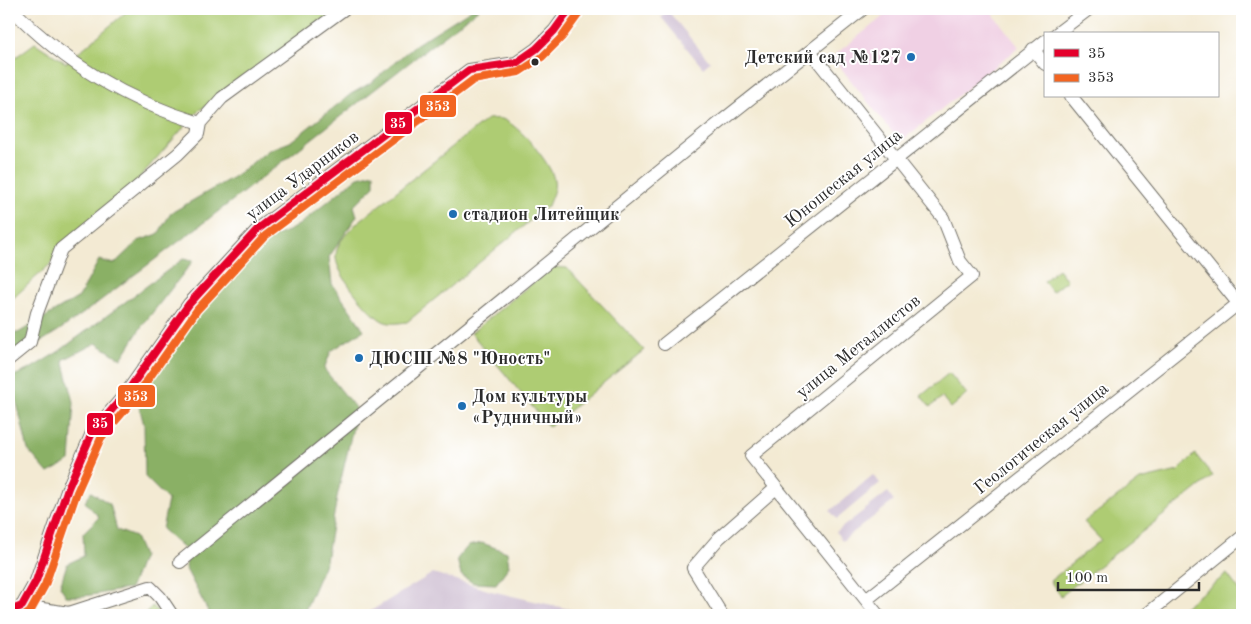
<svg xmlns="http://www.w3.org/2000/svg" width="1251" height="624" font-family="'Old Standard TT',serif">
<rect width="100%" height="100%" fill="#fff"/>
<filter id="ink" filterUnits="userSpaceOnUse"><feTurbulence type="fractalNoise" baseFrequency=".02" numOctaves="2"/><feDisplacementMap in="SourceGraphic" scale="10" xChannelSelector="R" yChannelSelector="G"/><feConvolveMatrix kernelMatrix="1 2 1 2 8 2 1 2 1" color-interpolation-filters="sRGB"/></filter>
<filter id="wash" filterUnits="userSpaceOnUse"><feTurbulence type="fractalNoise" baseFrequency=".0096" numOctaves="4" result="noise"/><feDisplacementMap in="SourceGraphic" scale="20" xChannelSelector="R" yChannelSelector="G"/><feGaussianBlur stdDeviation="1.12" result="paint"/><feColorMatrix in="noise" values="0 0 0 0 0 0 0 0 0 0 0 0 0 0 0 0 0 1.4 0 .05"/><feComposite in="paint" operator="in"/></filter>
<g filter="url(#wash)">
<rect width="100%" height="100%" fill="#f3ead3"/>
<!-- built -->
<path fill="#f0d0e4" d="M 893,9 L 989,9 L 1019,47 L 900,142 L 832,57 Z"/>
<!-- industrial -->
<path fill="#cebed1" d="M 668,11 L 710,62 L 703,68 L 661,17 Z
M 873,475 L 880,483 L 837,519 L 830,511 Z
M 888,492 L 894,501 L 842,541 L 836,532 Z
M 433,573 L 491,591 L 595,615 L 364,615 Z"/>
<!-- green -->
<path fill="#aecc73" stroke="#6c7c4f" d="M 124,9 L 343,9 L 222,98 L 199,110 L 117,203 L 9,302 L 9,62 L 35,43 L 66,63 L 125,13 Z
M 487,119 C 491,119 498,118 502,119 C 518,124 552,164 554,180 C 556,189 551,197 548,206 L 407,322 C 398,323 389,325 381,320 C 367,311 337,274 336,258 C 335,243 348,233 357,223 Z
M 552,267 L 567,268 L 644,350 L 549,427 L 471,333 Z
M 1058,269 L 1067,280 L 1052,292 L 1044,281 Z
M 949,373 L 967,394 L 951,408 L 942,397 L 930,407 L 921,396 Z
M 1195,454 L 1213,476 L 1061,596 L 1050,581 L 1101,540 L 1084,522 L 1140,480 L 1178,471 Z
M 1227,574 L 1242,594 L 1242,609 L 1233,615 L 1173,615 Z
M 152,606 L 162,615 L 145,615 Z"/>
<!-- forest -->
<path fill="#8ab065" stroke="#5a6e48" d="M 472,9 L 479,9 C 366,95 255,185 141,270 C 106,295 48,345 9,356 L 9,333 L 18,333 L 79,297 L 99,260 L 114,264 L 138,241 L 158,234 L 171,213 L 235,176 L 269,150 L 290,142 L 351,94 L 372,82 L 415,45 Z
M 374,173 L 374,186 L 354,206 L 357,216 L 329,257 L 332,284 L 364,330 L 331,351 L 324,369 L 357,410 L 337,497 L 326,561 L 303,615 L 210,615 L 186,569 L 187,551 L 162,529 L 168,500 L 145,477 L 144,425 L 137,398 L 162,358 L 195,315 L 241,265 L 270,238 L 290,230 L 300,224 L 358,177 Z
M 183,259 L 193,261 L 142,326 L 121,359 L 96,343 L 63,360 L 74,402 L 70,461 L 48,473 L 28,450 L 16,399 L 9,400 L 9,378 L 30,369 L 58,352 Z
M 91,492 L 110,504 L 117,530 L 135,537 L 143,556 L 130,589 C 108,591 87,598 66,596 L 60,586 L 67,564 L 84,556 L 83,533 L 99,517 L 85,502 Z
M 482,543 L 507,552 L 509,566 L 496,584 L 473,583 L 461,575 L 457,559 L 468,546 Z"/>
</g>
<g filter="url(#ink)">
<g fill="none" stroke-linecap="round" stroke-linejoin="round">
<!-- minor casing -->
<g stroke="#716e66" stroke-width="14">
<path id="minor" d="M 1056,34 L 1089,9
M 1033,49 L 1045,64
M 810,51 L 943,218 L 960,261 L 972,276 L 751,456 L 878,615
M 1071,96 L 1242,308
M 200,123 L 222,98 L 344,9
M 664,344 L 1045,41
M 9,359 L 30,342 L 37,313 L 61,249 L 178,154 L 198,134 L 200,123 C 127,101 65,64 12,9
M 180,562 L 708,132 L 863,9
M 866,600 L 1239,303
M 22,606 L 69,613 L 150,587 L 160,597 L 172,615
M 9,611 L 22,606 L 36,581 L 68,488 L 92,433 L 127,392 L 189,304 L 258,229 L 469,70 L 516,63 L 536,49 L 554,31 L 570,9
M 722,615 L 693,568 L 719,538 L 776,488
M 1146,615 L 1242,537"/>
</g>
<!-- minor -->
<use href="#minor" stroke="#fff" stroke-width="12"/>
<!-- bus-1 casing -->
<g stroke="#fff" stroke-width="11">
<path id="bus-1" d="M 9,611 L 22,606 L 36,581 L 68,488 L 92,433 L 127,392 L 189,304 L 258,229 L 469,70 L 516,63 L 536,49 L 554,31 L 570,9"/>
</g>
<!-- bus-2 casing -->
<g stroke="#fff" stroke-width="11">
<path id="bus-2" d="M 26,615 L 30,612 L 45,585 L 77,492 L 101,438 L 135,398 L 197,310 L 265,236 L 473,80 L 519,72 L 542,57 L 562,37 L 578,15"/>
</g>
<!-- bus-1 -->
<use href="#bus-1" stroke="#e4002b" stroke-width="8"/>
<!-- bus-2 -->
<use href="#bus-2" stroke="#f26522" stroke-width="8"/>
</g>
</g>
<!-- markers -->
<g fill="#1f6fb2" stroke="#fff" stroke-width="2">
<circle cx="911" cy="57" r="5"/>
<circle cx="453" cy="214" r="5"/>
<circle cx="359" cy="358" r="5"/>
<circle cx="462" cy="406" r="5"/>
</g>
<circle fill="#2b2b2b" stroke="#fff" stroke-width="2" cx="535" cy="62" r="4.5"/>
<g text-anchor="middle" stroke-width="4" stroke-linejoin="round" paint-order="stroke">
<!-- poi labels -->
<g font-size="18" font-weight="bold" fill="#2b2b2b" stroke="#fff" text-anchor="start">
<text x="901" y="63" text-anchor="end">Детский сад №127</text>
<text x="463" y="220">стадион Литейщик</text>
<text x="369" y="364">ДЮСШ №8 "Юность"</text>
<text x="472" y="402">Дом культуры<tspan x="472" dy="21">«Рудничный»</tspan></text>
</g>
<!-- street labels -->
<g font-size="18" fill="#2b2b2b" stroke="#fff">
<text transform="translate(302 175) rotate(-37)" y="6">улица Ударников</text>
<text transform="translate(843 178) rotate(-39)" y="6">Юношеская улица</text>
<text transform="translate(858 346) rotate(-39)" y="6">улица Металлистов</text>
<text transform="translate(1041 438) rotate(-39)" y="6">Геологическая улица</text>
</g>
</g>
<g stroke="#fff" stroke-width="2">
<rect x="419" y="94" width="38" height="24" rx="5" fill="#f26522"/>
<rect x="384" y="111" width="29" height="24" rx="5" fill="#e4002b"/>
<rect x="117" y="384" width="39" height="24" rx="5" fill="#f26522"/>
<rect x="86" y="412" width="28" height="24" rx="5" fill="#e4002b"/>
</g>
<g font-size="14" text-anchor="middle" font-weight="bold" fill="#fff">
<text x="438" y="111">353</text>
<text x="398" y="128">35</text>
<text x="136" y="401">353</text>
<text x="100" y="428">35</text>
</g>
<!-- margin -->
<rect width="1251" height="624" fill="none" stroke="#fff" stroke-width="30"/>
<!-- legend -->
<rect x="1044" y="32" width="175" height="65" fill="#ffffff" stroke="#aaaaaa"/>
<rect x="1054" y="49" width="25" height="8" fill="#e4002b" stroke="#aaaaaa"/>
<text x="1088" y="58" font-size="15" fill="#2b2b2b">35</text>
<rect x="1054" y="74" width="25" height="8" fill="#f26522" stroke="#aaaaaa"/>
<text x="1088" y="82" font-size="15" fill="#2b2b2b">353</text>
<!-- scale -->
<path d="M1058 582v8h141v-8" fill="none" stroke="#2b2b2b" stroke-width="2.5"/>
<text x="1066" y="582" font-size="15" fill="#2b2b2b" stroke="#ffffff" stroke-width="4" paint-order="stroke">100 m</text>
</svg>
